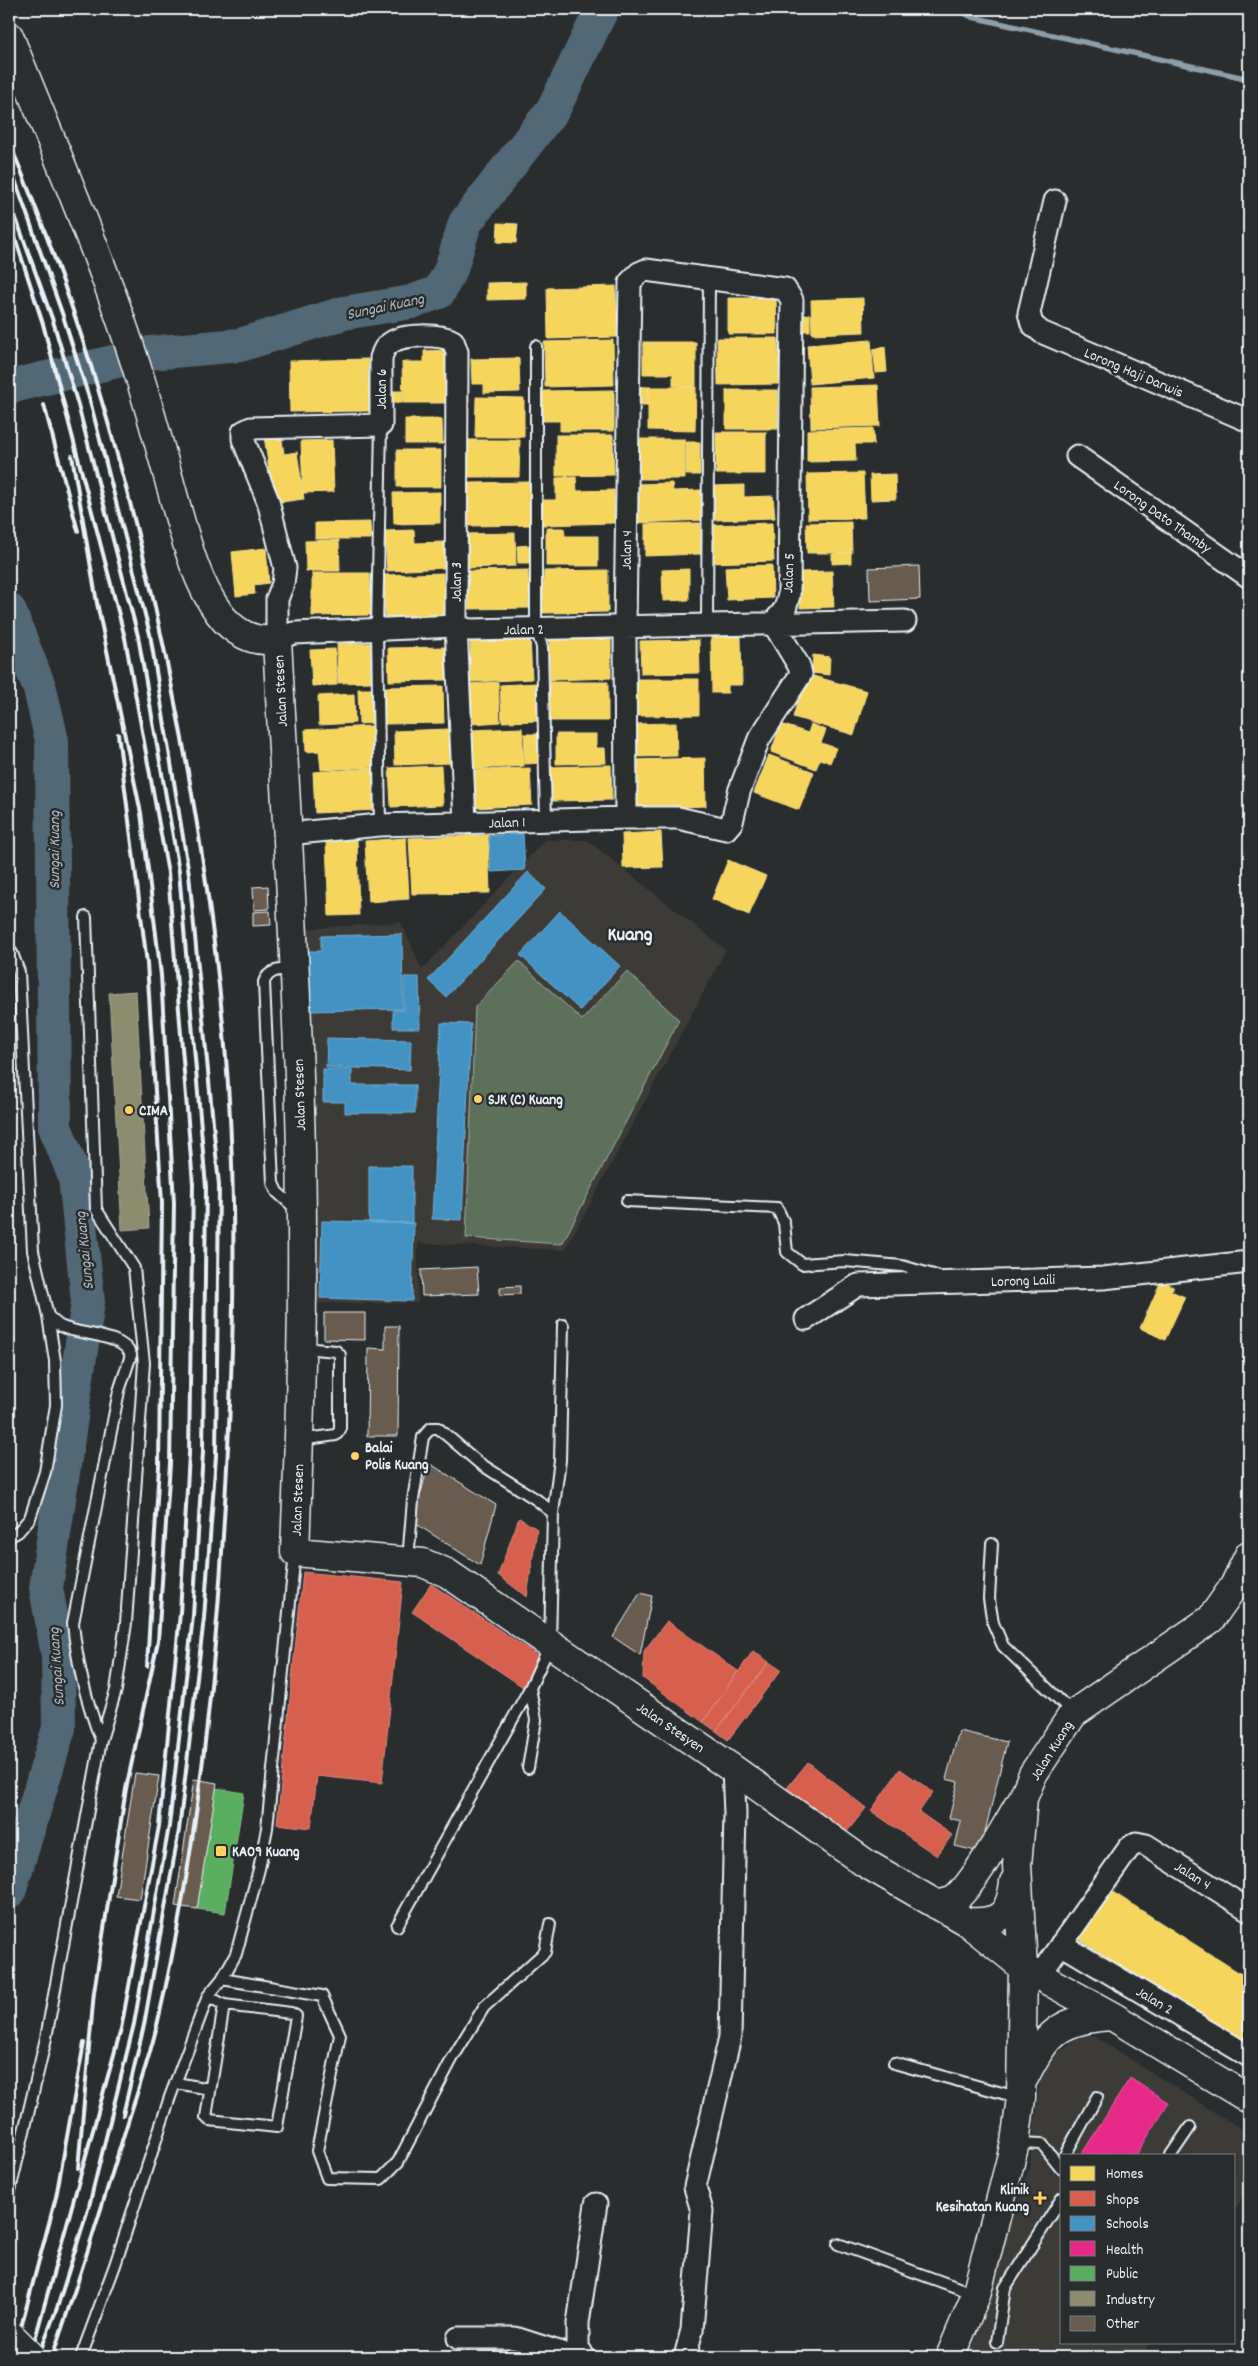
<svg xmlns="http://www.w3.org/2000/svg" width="1258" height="2366" font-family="Dekko,sans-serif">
<rect width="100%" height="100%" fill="#2a2d2e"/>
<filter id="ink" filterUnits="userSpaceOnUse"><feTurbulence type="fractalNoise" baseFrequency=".02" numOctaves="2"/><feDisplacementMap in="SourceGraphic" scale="10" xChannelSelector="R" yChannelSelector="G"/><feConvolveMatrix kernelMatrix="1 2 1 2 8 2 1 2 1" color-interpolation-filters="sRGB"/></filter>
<g filter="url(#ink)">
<!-- built -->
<path fill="#3d3b38" d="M 545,840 L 587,840 L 726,950 L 565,1250 L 418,1243 L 418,1303 L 315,1303 L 305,929 L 401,922 L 422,970 Z
M 1086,2031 L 1249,2134 L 1249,2187 L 1234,2210 L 1234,2155 L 1062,2155 L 1062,2342 L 1150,2342 L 1140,2357 L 965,2357 L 1029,2169 L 1041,2074 L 1053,2057 Z"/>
<!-- green -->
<path fill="#5d705a" stroke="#a2b0a9" d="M 519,961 L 582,1020 L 627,971 L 679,1020 L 562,1244 L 466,1238 L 475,1007 Z"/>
<!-- homes -->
<path fill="#f6d55c" stroke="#f2dd8b" d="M 498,223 L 518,224 L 516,243 L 497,242 Z
M 526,282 L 526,299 L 487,300 L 487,283 Z
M 616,286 L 617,337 L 548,339 L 547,288 Z
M 728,298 L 776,298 L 777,334 L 728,334 Z
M 863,298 L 864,332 L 812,334 L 811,300 Z
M 810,314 L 810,331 L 802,331 L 801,315 Z
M 717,338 L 778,338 L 779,384 L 718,385 Z
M 613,340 L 614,385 L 545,387 L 544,342 Z
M 871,340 L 874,378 L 810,384 L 807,345 Z
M 643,342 L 696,342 L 696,387 L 673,386 L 673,374 L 643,374 Z
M 885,347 L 887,372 L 876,373 L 873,349 Z
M 447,350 L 448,403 L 403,403 L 402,362 L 424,362 L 424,351 Z
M 519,358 L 520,392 L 484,393 L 484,384 L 472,384 L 471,359 Z
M 368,359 L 369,411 L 290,412 L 289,361 Z
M 878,385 L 880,426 L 811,428 L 810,387 Z
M 633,386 L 648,387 L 648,405 L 633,405 Z
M 648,387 L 696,387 L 695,431 L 648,430 Z
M 614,390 L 614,431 L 560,431 L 560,421 L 543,421 L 543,391 Z
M 726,390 L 778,390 L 778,429 L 726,429 Z
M 391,391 L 402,391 L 402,403 L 392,403 Z
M 476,397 L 524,398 L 524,437 L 475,437 Z
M 405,419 L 442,419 L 443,444 L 405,444 Z
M 873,428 L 874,444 L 855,444 L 856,461 L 807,462 L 807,430 Z
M 716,432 L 766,432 L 766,474 L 716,474 Z
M 281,433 L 284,454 L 297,452 L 304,499 L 274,503 L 264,436 Z
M 556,435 L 613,435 L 614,475 L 556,476 Z
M 635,439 L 685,439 L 685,479 L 635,479 Z
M 332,440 L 334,492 L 303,493 L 301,441 Z
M 467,440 L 520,440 L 519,477 L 468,477 Z
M 686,442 L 700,442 L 700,475 L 686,475 Z
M 397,450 L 441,450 L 441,487 L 397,487 Z
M 863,473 L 865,518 L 808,519 L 807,474 Z
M 895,474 L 896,499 L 871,500 L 870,475 Z
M 576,477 L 577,491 L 614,490 L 614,523 L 543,525 L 543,500 L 556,500 L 556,478 Z
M 530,482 L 531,525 L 469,526 L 469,483 Z
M 672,483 L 673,491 L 702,490 L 703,520 L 636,523 L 635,484 Z
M 744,485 L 744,497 L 773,496 L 775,518 L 714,520 L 713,486 Z
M 440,492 L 440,523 L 394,524 L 393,493 Z
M 370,522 L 371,539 L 315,539 L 315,523 Z
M 851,522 L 852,553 L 807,553 L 806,523 Z
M 700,523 L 701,554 L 645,556 L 645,524 Z
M 772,523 L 774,561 L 710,563 L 709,525 Z
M 546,528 L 564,528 L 565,536 L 598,536 L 598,566 L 546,566 Z
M 414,530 L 415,543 L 444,542 L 445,568 L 387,571 L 385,531 Z
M 515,533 L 516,566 L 467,568 L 466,534 Z
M 339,540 L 340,571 L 306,571 L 305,541 Z
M 531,545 L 532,563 L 518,563 L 517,546 Z
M 266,548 L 269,583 L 254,585 L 255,594 L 236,596 L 232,552 Z
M 851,553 L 851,563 L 832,564 L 832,554 Z
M 772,565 L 773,598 L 727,600 L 725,567 Z
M 689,569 L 689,600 L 663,601 L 662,570 Z
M 528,570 L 529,608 L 469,609 L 468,571 Z
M 608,570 L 608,612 L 543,613 L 544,571 Z
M 832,571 L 834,607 L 800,608 L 800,572 Z
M 312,573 L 370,573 L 371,615 L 312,616 Z
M 443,573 L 444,617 L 385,618 L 384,575 Z
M 530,635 L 532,679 L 471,682 L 470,637 Z
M 741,636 L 742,685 L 728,685 L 728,693 L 712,693 L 711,637 Z
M 611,637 L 611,678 L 550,680 L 549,638 Z
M 699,640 L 700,673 L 641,674 L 640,641 Z
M 370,643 L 371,682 L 338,683 L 337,644 Z
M 447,647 L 447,680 L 389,681 L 388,648 Z
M 335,649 L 337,685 L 312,686 L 310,650 Z
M 813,655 L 830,657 L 829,675 L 812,673 Z
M 806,674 L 867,691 L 854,735 L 793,717 Z
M 636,679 L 699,679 L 699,715 L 637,716 Z
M 498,682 L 500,722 L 472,724 L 470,684 Z
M 550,682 L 608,682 L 608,721 L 550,721 Z
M 537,683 L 539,721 L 502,722 L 500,685 Z
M 443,686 L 444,723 L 385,724 L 385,687 Z
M 358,689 L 372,689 L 373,723 L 359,724 Z
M 354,694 L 355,723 L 319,725 L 318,696 Z
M 676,723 L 677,756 L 635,757 L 634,724 Z
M 781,724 L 808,733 L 811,724 L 826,730 L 821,743 L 836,748 L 830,763 L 820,759 L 816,769 L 771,752 Z
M 372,726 L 374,767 L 321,770 L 319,751 L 306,752 L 305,730 Z
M 522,728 L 524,766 L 473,769 L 471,730 Z
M 449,729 L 450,763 L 395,765 L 394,731 Z
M 524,734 L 540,734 L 541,763 L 525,764 Z
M 556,734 L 596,734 L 596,748 L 605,748 L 606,763 L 556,764 Z
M 769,755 L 814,772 L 799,810 L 754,793 Z
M 705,758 L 706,806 L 634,809 L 633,760 Z
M 611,765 L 612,800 L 552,801 L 551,767 Z
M 441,766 L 443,805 L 391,807 L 389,768 Z
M 374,768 L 377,810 L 315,813 L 313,772 Z
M 530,768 L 532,805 L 474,808 L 472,770 Z
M 661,832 L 663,867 L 623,868 L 622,834 Z
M 488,835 L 490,893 L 412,894 L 409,838 Z
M 406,838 L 409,899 L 368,902 L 365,841 Z
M 357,840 L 359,915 L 329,916 L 326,842 Z
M 728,860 L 766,876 L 749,915 L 712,899 Z
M 1161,1281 L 1174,1287 L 1171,1291 L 1185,1297 L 1165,1340 L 1140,1328 Z
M 1108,1889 L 1249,1979 L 1249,2047 L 1077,1938 Z"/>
<!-- shops -->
<path fill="#d6604d" stroke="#db8c80" d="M 519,1518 L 537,1529 L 527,1597 L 498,1575 Z
M 303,1572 L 403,1582 L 382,1783 L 317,1776 L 311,1828 L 277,1824 Z
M 431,1584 L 543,1659 L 523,1687 L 412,1612 Z
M 667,1621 L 738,1671 L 703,1722 L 643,1678 L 644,1651 Z
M 753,1651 L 769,1662 L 716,1731 L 703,1722 Z
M 769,1662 L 781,1670 L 728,1740 L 716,1731 Z
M 808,1762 L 866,1808 L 846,1833 L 787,1788 Z
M 900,1769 L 933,1792 L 919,1812 L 952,1835 L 937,1856 L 871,1811 Z"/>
<!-- schools -->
<path fill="#4393c3" stroke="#74afd3" d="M 523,834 L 525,870 L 491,872 L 489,836 Z
M 528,872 L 546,889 L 446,997 L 428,980 Z
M 560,911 L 620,966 L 580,1010 L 520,955 Z
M 402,934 L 403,1009 L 309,1011 L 308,951 L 321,951 L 321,936 Z
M 404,977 L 419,977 L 420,1028 L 393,1028 L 393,1010 L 404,1010 Z
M 441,1023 L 471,1024 L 462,1220 L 432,1219 Z
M 327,1038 L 411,1040 L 410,1070 L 326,1067 Z
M 323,1069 L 352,1069 L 352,1085 L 415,1085 L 415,1113 L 345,1113 L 345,1102 L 323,1102 Z
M 369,1166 L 412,1166 L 412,1223 L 369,1223 Z
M 322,1221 L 414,1223 L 412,1301 L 320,1298 Z"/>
<!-- health -->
<path fill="#e7298a" stroke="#e765ab" d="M 1130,2078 L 1169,2103 L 1136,2155 L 1081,2155 Z"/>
<!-- public -->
<path fill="#5aae61" stroke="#85c28e" d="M 216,1788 L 244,1793 L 225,1913 L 197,1909 Z"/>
<!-- industry -->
<path fill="#8c8c6e" stroke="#a8aa97" d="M 136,991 L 149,1228 L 122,1230 L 109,993 Z"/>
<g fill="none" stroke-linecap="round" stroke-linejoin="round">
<!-- stream -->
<path stroke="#8d9faa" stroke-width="5.5" d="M 957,9 L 972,17 L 1249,79"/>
<!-- river -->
<path stroke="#516876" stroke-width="34" d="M 9,387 L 150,353 L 240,345 L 344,313 L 411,302 L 439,292 L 451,269 L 465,223 L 554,108 L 602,9
M 9,610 L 40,689 L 52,741 L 55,1127 L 75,1177 L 88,1302 L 46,1588 L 58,1655 L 59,1728 L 9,1892"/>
</g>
<!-- building -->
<path fill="#695c50" stroke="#e8f1f8" d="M 919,566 L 920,599 L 870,601 L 869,568 Z
M 268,886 L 269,909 L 254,910 L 253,887 Z
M 270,911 L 271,925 L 253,926 L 253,912 Z
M 477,1267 L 479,1294 L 422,1296 L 421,1270 Z
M 520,1286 L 520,1294 L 500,1295 L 500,1287 Z
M 324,1313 L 365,1313 L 365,1340 L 324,1339 Z
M 385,1326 L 399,1326 L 398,1436 L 367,1436 L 368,1348 L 385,1349 Z
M 429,1463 L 496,1505 L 480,1565 L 413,1522 Z
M 640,1593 L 652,1596 L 640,1655 L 613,1637 Z
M 959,1731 L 1007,1742 L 980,1852 L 955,1846 L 961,1821 L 949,1818 L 958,1782 L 946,1779 Z
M 135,1773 L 159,1776 L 140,1899 L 116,1896 Z
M 194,1779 L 217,1783 L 197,1909 L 175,1906 Z"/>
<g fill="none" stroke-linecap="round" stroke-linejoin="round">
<!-- lane casing -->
<g stroke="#e8f1f8" stroke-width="14">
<path id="lane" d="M 536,346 L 536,628 L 542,647 L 546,820
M 707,624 L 709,279
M 380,825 L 377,629 L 381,425
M 9,952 L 12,953 L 19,972 L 33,1251 L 48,1316 L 55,1361 L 56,1405 L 45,1472 L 30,1518 L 18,1532 L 9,1537
M 292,969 C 280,970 269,969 264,982 L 273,1183 L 277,1192 L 297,1210
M 627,1201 L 777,1208 L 784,1223 L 787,1252 L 802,1264 L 845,1261 L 902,1266 L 937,1276
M 48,1316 C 52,1319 56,1324 60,1326 C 80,1336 122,1333 131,1355 L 119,1391 L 73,1623 C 77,1665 86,1701 101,1740
M 300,1440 L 336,1435 L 340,1430 L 340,1355 L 336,1351 L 303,1348
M 553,1513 L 560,1460 L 563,1325
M 992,1544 L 989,1599 L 993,1623 L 1003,1646 L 1073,1713
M 408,1560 L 413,1500 L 423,1437 L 431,1428 L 438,1428 L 479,1463 L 537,1500 L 553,1513 L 550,1645 L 530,1688 L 536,1720 L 528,1768
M 397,1926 L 530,1688
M 222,1979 L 322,1996 L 340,2035 L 317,2151 L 327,2178 L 381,2179 L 398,2162 L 452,2059 L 484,2007 L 545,1952 L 550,1924
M 208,1996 L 224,2005 L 291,2013 L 296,2016 L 277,2127 L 209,2120 L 206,2117 L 224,2005
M 894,2063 L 1020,2098
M 176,2083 L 210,2089
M 1017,2143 L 1042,2144 L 1062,2169
M 1065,2155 L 1097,2097
M 1171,2155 L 1190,2127
M 9,2195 L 46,2038 L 101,1740 L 116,1690 L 126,1623 L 144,1363 L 134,1268 L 96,1209 L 86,917
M 838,2244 L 975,2294
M 997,2342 L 1005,2288 L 1062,2198
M 81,2357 L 115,2265 L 170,2097 L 208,1996 L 222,1979 L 236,1954 L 259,1869 L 267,1828 L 295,1553"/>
</g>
<!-- street casing -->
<g stroke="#e8f1f8" stroke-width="25">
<path id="street" d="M 1055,201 L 1029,313 L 1032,324 L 1041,332 L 1249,421
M 1077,456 L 1249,577
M 626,818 L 625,627 L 630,282 L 639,273 L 646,270 L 785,289 L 792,300 L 789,595 L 785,609 L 773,623
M 465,823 L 456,626 L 457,352 L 453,341 C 441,334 403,334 392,342 C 385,346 383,351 381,358 L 381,425 L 251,428 L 243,432 L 243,439 L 268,501 L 285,568 L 283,584 L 277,599 L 277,639 L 294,633 L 456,626 L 470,630 L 905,621
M 287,834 L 380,825 L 626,818 L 678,818 L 726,829 L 732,822 L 739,792 L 759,739 L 801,674 L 799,666 L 773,623
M 806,1319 L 858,1285 L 1103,1278 L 1249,1262
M 1061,1944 L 1249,2056
M 1039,1976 L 1129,1848 L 1136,1843 L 1146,1845 L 1249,1910
M 458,2338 L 515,2338 L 574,2357
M 584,2357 L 578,2347 L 578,2323 L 596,2204
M 685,2357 L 692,2330 L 702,2211 L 695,2187 L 730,2037 L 735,1813 L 733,1769"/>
</g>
<!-- secondary casing -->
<g stroke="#e8f1f8" stroke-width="31">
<path id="secondary" d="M 9,36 C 54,149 104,262 140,378 C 153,421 165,465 177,509 C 187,544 197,583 219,613 C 233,632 254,644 277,639 C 287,834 301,1030 302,1226 C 303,1335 299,1444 295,1552 L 423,1563 L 447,1573 L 733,1769 L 865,1863 L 967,1922 L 1023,1967 L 1112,2016 L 1249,2099
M 937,1905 C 941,1903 947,1903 952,1901 C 970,1891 1006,1826 1018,1806
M 967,1922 C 1000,1924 1010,1915 1014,1882
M 1024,2078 C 1047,2032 1060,2019 1112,2016
M 950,2357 L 976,2295 L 1015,2143 L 1021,2098 L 1023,1967 L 1017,1865 L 1023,1798 L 1033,1774 L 1073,1714 L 1211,1619 L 1234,1586 L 1249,1555"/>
</g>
<!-- lane -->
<use href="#lane" stroke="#2a2d2e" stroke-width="10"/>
<!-- street -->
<use href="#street" stroke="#2a2d2e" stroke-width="21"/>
<!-- secondary -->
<use href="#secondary" stroke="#2a2d2e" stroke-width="28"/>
<!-- rail -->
<path stroke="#e8f1f8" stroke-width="4" d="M 9,142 C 85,321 137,507 174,698 C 198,817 216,937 226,1058 C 239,1217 233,1377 223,1536 C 213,1698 195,1862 158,2021 C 149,2061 134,2101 122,2141 C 100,2213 77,2286 52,2357
M 9,163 L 63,316 L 90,401 L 150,634 L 189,874 L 219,1185 L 216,1456 L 204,1618 L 179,1830 L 144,2025 L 123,2115
M 9,199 L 53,321 L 78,405 L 138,636 L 179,871 L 206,1187 L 203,1452 L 193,1616 L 169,1826 L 134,2024 L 89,2206 L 57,2308 L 38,2357
M 10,222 L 43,324 L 125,638 L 168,873 L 193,1184 L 189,1454 L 180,1613 L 159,1826 L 121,2029 L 30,2357
M 44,405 L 78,531
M 72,456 L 97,603 L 141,813 L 161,975 L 174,1203 L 170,1464 L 158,1641 L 126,1789 L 94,1992 L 78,2168
M 118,734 L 147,963 L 162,1203 L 159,1466 L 147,1666
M 13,2357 L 56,2197 L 84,2043"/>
<!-- highway-bridge casing -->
<g stroke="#e8f1f8" stroke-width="31" stroke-linecap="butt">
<path id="highway-bridge" d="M 9,2334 L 32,2357"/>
</g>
<!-- highway-bridge -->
<use href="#highway-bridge" stroke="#2a2d2e" stroke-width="28"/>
</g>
</g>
<!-- markers -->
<g fill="#ffd166" stroke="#2a2d2e" stroke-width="2">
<circle cx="478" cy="1099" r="5"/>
<circle cx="129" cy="1110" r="5"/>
<circle cx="355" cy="1456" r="5"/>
<rect x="215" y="1845" width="12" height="12" rx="2.5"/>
<path d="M1037.5 2190.5h5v5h5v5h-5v5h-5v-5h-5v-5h5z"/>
</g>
<g text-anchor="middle" stroke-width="5" stroke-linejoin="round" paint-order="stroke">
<!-- street labels -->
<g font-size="15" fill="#e8f1f8" stroke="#2a2d2e">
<text transform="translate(1134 372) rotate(23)" y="5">Lorong Haji Darwis</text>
<text transform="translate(381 389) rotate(-90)" y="5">Jalan 6</text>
<text transform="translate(1163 516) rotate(35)" y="5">Lorong Dato Thamby</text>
<text transform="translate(626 550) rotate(-89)" y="5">Jalan 4</text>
<text transform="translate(788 573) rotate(-88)" y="5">Jalan 5</text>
<text transform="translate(456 582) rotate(-90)" y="5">Jalan 3</text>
<text transform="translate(524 629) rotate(-1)" y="5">Jalan 2</text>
<text transform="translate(280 691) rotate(-93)" y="5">Jalan Stesen</text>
<text transform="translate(507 822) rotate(-2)" y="5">Jalan 1</text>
<text transform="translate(299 1095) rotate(-92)" y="5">Jalan Stesen</text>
<text transform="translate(1023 1280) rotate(-2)" y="5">Lorong Laili</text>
<text transform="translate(297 1500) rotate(-88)" y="5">Jalan Stesen</text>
<text transform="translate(671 1727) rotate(34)" y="5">Jalan Stesyen</text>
<text transform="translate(1051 1750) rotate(-58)" y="5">Jalan Kuang</text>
<text transform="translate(1193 1875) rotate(32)" y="5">Jalan 4</text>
<text transform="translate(1155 2000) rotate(31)" y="5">Jalan 2</text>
</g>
<!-- poi labels -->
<g font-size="15" font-weight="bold" fill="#e8f1f8" stroke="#2a2d2e" text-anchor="start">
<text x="488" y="1104">SJK (C) Kuang</text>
<text x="139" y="1115">CIMA</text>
<text x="365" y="1452">Balai<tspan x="365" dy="17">Polis Kuang</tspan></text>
<text x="232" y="1856">KA09 Kuang</text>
<text x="1029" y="2194" text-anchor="end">Klinik<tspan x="1029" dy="17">Kesihatan Kuang</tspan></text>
</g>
<!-- water labels -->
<g font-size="16" font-style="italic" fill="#acbac4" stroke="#2a2d2e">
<text transform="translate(385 305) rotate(-12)" y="6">Sungai Kuang</text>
<text transform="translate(53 850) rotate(-90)" y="6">Sungai Kuang</text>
<text transform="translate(83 1251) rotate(-96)" y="6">Sungai Kuang</text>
<text transform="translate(55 1667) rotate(-94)" y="6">Sungai Kuang</text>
</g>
<!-- district labels -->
<g font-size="20" font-weight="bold" fill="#e8f1f8" stroke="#2a2d2e">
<text x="630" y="940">Kuang</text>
</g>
</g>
<!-- margin -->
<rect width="1258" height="2366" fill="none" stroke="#2a2d2e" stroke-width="30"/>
<rect x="15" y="15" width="1228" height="2336" fill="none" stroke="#e8f1f8" stroke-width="2" filter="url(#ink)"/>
<!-- legend -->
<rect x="1060" y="2154" width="175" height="190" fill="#2a2d2e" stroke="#767b7f"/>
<rect x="1070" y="2166" width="25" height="15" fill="#f6d55c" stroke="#767b7f"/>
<text x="1106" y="2178" font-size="15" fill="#e8f1f8">Homes</text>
<rect x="1070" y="2191" width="25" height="15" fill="#d6604d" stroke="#767b7f"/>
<text x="1106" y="2204" font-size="15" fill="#e8f1f8">Shops</text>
<rect x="1070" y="2216" width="25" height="15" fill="#4393c3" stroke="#767b7f"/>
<text x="1106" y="2228" font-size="15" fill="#e8f1f8">Schools</text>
<rect x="1070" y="2241" width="25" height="15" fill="#e7298a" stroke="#767b7f"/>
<text x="1106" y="2254" font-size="15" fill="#e8f1f8">Health</text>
<rect x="1070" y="2266" width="25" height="15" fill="#5aae61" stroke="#767b7f"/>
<text x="1106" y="2278" font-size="15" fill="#e8f1f8">Public</text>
<rect x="1070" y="2291" width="25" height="15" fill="#8c8c6e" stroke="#767b7f"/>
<text x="1106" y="2304" font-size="15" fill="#e8f1f8">Industry</text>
<rect x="1070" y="2316" width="25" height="15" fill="#695c50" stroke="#767b7f"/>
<text x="1106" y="2328" font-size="15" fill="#e8f1f8">Other</text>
</svg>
